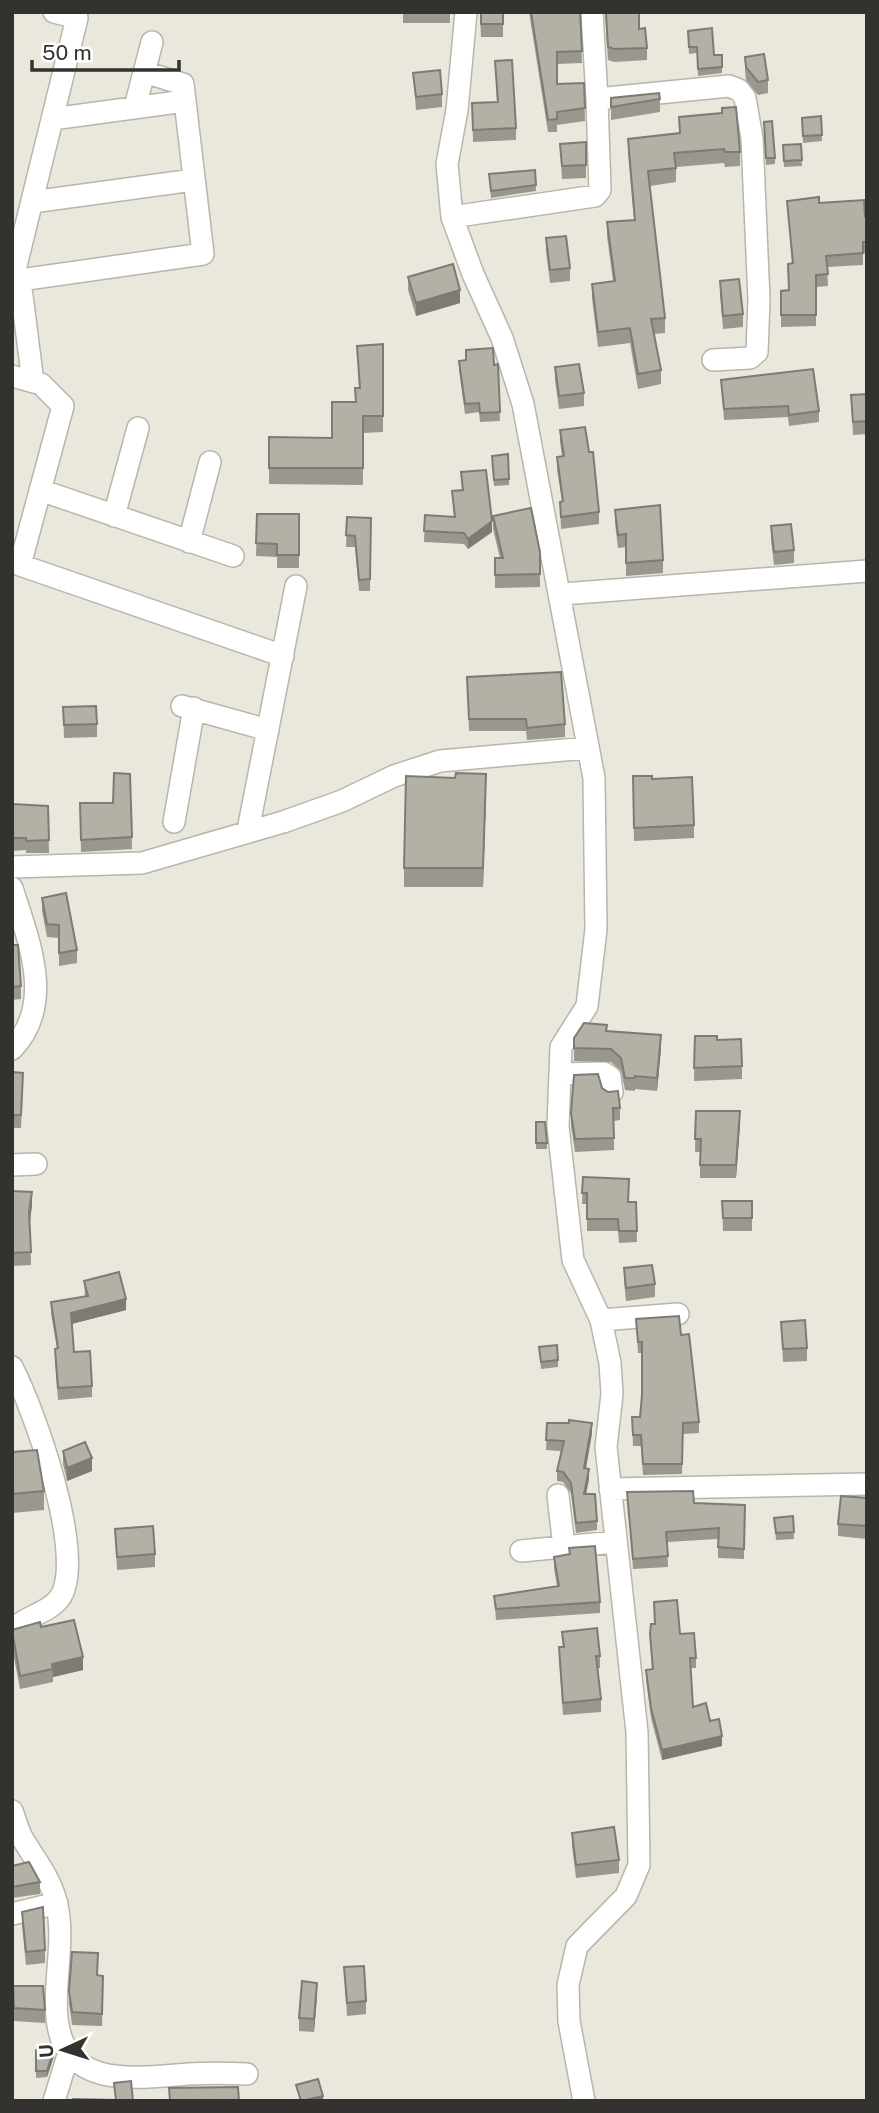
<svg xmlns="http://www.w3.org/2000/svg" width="879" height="2113" font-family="'Public Sans',sans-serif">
<rect width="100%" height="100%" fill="#eae7dc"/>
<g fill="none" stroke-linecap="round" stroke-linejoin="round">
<!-- minor casing -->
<g stroke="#b8b5ab" stroke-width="24">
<path id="minor" d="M 466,12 L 457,110 L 447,164 L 452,217 L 473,274 L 502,338 L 523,404 L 594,778 L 596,929 L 587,1006 L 561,1047 L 558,1126 L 573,1260 L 601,1320 L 610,1363 L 612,1394 L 606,1447 L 637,1732 L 639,1865 L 626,1896 L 577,1946 L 568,1985 L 569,2021 L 584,2101
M 592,12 L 597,99 L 729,86 L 739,90 L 745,98 L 752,138 L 759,300 L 757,352 L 750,358 L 713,360
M 144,72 L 183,84 L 185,101
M 135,107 L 152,42
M 32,202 L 193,180
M 452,217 L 595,196 L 600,190 L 597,99
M 20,280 L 33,382
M 13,281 L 203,254 L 185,101 L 52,119
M 12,282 L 77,18 L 54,12
M 12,376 L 41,384 L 63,406 L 20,565 L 283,656
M 40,490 L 233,556
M 114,516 L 138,428
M 189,542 L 210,462
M 562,594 L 867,571
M 182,706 L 268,730
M 174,822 L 194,708
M 249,825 L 296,586
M 12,867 L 142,863 L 283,822 L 342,801 L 394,776 L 440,761 L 587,748
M 12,888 C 28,939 56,1004 12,1049
M 560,1074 L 604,1073 L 610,1077 L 612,1092
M 12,1165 L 36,1164
M 601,1320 L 678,1314
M 12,1367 C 35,1412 82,1545 63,1592 C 55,1612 26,1615 12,1630
M 610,1489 L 867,1484
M 558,1495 L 564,1547
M 521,1551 L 615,1542
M 12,1811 C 16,1821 18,1832 24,1841 C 36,1861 50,1878 56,1901 C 66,1940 53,1980 57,2018 C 64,2090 136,2078 188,2074 C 208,2073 227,2073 247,2074
M 12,1914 L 57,1903
M 54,2101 L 68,2055"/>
</g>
<!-- minor -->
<use href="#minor" stroke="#fff" stroke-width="21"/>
</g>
<!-- wall -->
<path fill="#9a978e" d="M 403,12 L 450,12 L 450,23 L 403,23 Z
M 480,12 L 503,12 L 503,37 L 481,37 Z
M 529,12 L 580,12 L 582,63 L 557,64 L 557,84 L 584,83 L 585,121 L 557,125 L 557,132 L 548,132 Z
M 605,12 L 639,12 L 639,29 L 647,48 L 647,60 L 614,62 L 608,60 Z
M 688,31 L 714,55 L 722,55 L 722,73 L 698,76 L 697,53 L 689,54 Z
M 745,57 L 768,80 L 768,93 L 758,95 L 746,80 L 745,70 Z
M 495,61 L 516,128 L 516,140 L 473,142 L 472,103 L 497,102 Z
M 413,73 L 442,94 L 442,107 L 416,110 Z
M 611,98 L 660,99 L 660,112 L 611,120 Z
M 821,116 L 822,141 L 803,143 L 802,118 Z
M 679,117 L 740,152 L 740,166 L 725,167 L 724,163 L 676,167 L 676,182 L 650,186 L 665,318 L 665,333 L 654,334 L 661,370 L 661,384 L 638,389 L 630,343 L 598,347 L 592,298 L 592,284 L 613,281 L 607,236 L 607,222 L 634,220 L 628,153 L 628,139 L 679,133 Z
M 764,129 L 775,158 L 775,164 L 766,165 Z
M 586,142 L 586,178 L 562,179 L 560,144 Z
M 801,144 L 802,166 L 784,167 L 783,145 Z
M 535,170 L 536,191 L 491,198 L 489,174 Z
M 787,201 L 819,203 L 867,216 L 867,254 L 863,253 L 863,265 L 827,267 L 828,286 L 816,287 L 816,326 L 781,327 L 781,291 L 789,290 L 788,264 L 792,263 Z
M 546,238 L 570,268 L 570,281 L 550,283 L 546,251 Z
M 408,277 L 460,303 L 416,316 L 408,290 Z
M 720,281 L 743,314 L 743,327 L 723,329 L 720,294 Z
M 383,344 L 383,432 L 363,433 L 363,485 L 269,484 L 269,437 L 332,438 L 355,402 L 359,388 L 357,346 Z
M 466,350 L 494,365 L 498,364 L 500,421 L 480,422 L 479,412 L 465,414 L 459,370 L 459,361 L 466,360 Z
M 555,367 L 584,393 L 584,406 L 559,409 L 555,380 Z
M 721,380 L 819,411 L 819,422 L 789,426 L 788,417 L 724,420 Z
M 867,394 L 867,434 L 853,435 L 851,395 Z
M 560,430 L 599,512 L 599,524 L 561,529 L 560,502 L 562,501 L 557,469 L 557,457 L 562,456 L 560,442 Z
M 492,462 L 509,479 L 509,485 L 494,486 Z
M 461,472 L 492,532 L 468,549 L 464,544 L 424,542 L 425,515 L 454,517 L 452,491 L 462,491 Z
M 615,510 L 663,560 L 663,573 L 626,576 L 626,547 L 618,548 L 615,523 Z
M 257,514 L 299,514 L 299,568 L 277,568 L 277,557 L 256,556 Z
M 493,516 L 540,552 L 540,587 L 495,588 L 495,558 L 500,558 L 493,529 Z
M 347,517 L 371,518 L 370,591 L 359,591 L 355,547 L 346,547 Z
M 771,526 L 794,550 L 794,563 L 774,565 L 771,539 Z
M 467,677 L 565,724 L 565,737 L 527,740 L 526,731 L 469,731 Z
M 63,707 L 97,724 L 97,737 L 64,738 Z
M 130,774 L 132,849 L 81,852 L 80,803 L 113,803 Z
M 633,776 L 652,779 L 694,825 L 694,838 L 634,841 Z
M 486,793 L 483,887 L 404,887 L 404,868 Z
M 12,804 L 48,806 L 49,853 L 26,853 L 26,850 L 12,851 Z
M 42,898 L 77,950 L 77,963 L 59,966 L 59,938 L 47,937 L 42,911 Z
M 12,945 L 21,986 L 21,999 L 12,1000 Z
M 607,1032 L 661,1048 L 657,1091 L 635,1089 L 635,1091 L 625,1090 L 621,1071 L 611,1062 L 574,1061 L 574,1038 Z
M 695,1036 L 717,1040 L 742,1066 L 742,1079 L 694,1081 Z
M 12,1072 L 23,1086 L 21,1128 L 12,1128 Z
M 602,1088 L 620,1108 L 620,1120 L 614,1121 L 614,1150 L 575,1152 L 571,1126 L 571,1113 Z
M 696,1111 L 740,1124 L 736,1178 L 700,1178 L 700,1152 L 695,1152 Z
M 536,1122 L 547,1143 L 547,1149 L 536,1149 Z
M 583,1177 L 629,1202 L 636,1202 L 637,1242 L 619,1243 L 618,1231 L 587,1231 L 587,1204 L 582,1204 Z
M 12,1191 L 32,1205 L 30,1223 L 31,1265 L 12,1266 Z
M 722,1201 L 752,1201 L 752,1231 L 723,1231 Z
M 624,1268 L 655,1284 L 655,1297 L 626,1301 L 624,1281 Z
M 84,1281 L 126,1310 L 72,1324 L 74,1352 L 92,1386 L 92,1397 L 58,1400 L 55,1360 L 55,1349 L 57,1349 L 51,1313 L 51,1302 L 85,1297 Z
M 636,1319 L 681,1335 L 699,1422 L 699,1433 L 683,1434 L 682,1474 L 643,1475 L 641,1446 L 633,1446 L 632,1417 L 640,1417 L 642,1395 L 642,1353 L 638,1353 Z
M 781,1322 L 807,1348 L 807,1361 L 783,1362 Z
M 539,1347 L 558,1360 L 558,1367 L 541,1369 Z
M 547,1423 L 592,1433 L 586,1469 L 589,1479 L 586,1494 L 597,1521 L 597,1530 L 576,1533 L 571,1493 L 563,1482 L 557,1481 L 557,1471 L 561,1451 L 546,1450 Z
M 63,1451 L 92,1471 L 67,1481 L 63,1464 Z
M 12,1452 L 44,1491 L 44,1510 L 12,1513 Z
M 627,1492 L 694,1503 L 745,1505 L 744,1559 L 718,1558 L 718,1539 L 667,1542 L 668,1567 L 633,1569 Z
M 867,1498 L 867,1539 L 838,1536 L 838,1524 Z
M 793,1516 L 794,1539 L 776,1540 L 774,1518 Z
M 115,1529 L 155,1554 L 155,1567 L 117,1570 Z
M 554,1557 L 600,1602 L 600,1613 L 496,1620 L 494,1596 L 557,1586 L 554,1568 Z
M 654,1602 L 680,1634 L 696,1658 L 696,1668 L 690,1668 L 693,1707 L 710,1721 L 722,1746 L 662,1760 L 651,1718 L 646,1679 L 646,1670 L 652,1669 L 650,1634 L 655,1624 Z
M 41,1627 L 83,1670 L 53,1677 L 53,1682 L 20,1689 L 12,1647 L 12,1630 Z
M 562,1632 L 600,1656 L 600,1668 L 597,1668 L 601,1699 L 601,1712 L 563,1715 L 559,1659 L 559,1647 L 563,1647 Z
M 572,1833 L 619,1860 L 619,1873 L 576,1878 L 572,1846 Z
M 12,1866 L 40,1882 L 40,1894 L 12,1898 Z
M 22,1912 L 45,1950 L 45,1963 L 26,1965 L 22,1925 Z
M 344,1967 L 366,2001 L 366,2014 L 347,2016 Z
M 97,1975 L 103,1989 L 102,2026 L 72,2025 L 69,2003 L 69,1991 Z
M 13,1986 L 45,2010 L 45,2023 L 14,2021 Z
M 317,1996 L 314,2032 L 299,2031 L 299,2018 Z
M 36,2050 L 54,2056 L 47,2077 L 36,2078 Z"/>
<!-- shaded-wall -->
<path fill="#7d7b74" d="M 460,290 L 460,303 L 416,316 L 416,303 Z
M 492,521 L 492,532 L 468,549 L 468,539 Z
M 486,774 L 486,793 L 483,887 L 483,868 Z
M 661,1035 L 661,1048 L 657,1091 L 657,1078 Z
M 740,1111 L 740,1124 L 736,1178 L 736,1165 Z
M 32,1192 L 32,1205 L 29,1225 L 29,1212 Z
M 126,1299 L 126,1310 L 71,1324 L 71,1313 Z
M 592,1423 L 592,1433 L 584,1478 L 584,1468 Z
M 92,1458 L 92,1471 L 67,1481 L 67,1468 Z
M 589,1469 L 589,1479 L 584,1504 L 584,1494 Z
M 83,1657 L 83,1670 L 53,1677 L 52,1664 Z
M 722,1736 L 722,1746 L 662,1760 L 662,1750 Z
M 317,1983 L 317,1996 L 314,2032 L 314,2019 Z
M 54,2049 L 54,2056 L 47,2077 L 47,2071 Z
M 323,2096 L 323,2101 L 305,2101 Z"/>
<!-- building -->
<path fill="#b3b0a5" stroke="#7d7b74" stroke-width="2" d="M 481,12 L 503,12 L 503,24 L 481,24 Z
M 531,12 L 580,12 L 582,51 L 557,52 L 557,84 L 584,83 L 585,108 L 557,112 L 557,119 L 548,120 Z
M 606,12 L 639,12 L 639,29 L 645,28 L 647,48 L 614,49 L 608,47 Z
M 712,28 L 714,55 L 722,55 L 722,67 L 698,69 L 697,47 L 689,47 L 688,31 Z
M 764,54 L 768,80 L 758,82 L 746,67 L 745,57 Z
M 512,60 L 516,128 L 473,130 L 472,103 L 498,102 L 495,61 Z
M 440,70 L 442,94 L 416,97 L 413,73 Z
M 659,93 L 660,99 L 611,107 L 611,98 Z
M 736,107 L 740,152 L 725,152 L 724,149 L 674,153 L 676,168 L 648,171 L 665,318 L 651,319 L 661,370 L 638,374 L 630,328 L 598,332 L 592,284 L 615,281 L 607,222 L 635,220 L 628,139 L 680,133 L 679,117 L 722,113 L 722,108 Z
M 821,116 L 822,135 L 803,136 L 802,118 Z
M 772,121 L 775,158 L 766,158 L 764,122 Z
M 586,142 L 586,165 L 562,166 L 560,144 Z
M 801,144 L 802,160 L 784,161 L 783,145 Z
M 535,170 L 536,185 L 491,191 L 489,174 Z
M 819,197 L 819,203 L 864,200 L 865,216 L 867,216 L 867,242 L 863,242 L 863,253 L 826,256 L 828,274 L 816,275 L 816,315 L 781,315 L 781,291 L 789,290 L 788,264 L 793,263 L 787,201 Z
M 566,236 L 570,268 L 550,270 L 546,238 Z
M 453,264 L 460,290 L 416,303 L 408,277 Z
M 739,279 L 743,314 L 723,316 L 720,281 Z
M 383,344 L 383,416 L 363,416 L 363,468 L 269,468 L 269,437 L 332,438 L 332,402 L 356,402 L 355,388 L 360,388 L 357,346 Z
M 493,348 L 494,365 L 498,364 L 500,412 L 480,413 L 479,403 L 465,404 L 459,361 L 466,360 L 466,350 Z
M 579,364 L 584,393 L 559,396 L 555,367 Z
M 813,369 L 819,411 L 789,415 L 788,406 L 724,409 L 721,380 Z
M 867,394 L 867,421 L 853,422 L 851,395 Z
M 585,427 L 589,452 L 593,452 L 599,512 L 561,517 L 560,502 L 563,501 L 557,457 L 564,456 L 560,430 Z
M 508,454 L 509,479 L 494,480 L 492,456 Z
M 486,470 L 492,521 L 468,539 L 464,533 L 424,531 L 425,515 L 455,517 L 452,491 L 463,490 L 461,472 Z
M 660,505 L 663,560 L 626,563 L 626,534 L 618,535 L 615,510 Z
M 531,508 L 540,552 L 540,574 L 495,575 L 495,558 L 503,558 L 493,516 Z
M 257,514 L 299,514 L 299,555 L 277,555 L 277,544 L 256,543 Z
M 347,517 L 371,518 L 370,579 L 359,580 L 355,536 L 346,535 Z
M 791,524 L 794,550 L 774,552 L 771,526 Z
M 561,672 L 565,724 L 527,728 L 526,719 L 469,719 L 467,677 Z
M 96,706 L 97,724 L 64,725 L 63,707 Z
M 114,773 L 130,774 L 132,837 L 81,840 L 80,803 L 113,803 Z
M 456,773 L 486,774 L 483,868 L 404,868 L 406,776 L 455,778 Z
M 633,776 L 652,776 L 652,779 L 692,777 L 694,825 L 634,828 Z
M 12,804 L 48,806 L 49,840 L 26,841 L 26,838 L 12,838 Z
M 66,893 L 77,950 L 59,953 L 59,925 L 47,924 L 42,898 Z
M 12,945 L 18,945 L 21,986 L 12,987 Z
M 584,1023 L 607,1025 L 606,1031 L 661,1035 L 657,1078 L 635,1076 L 635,1078 L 625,1078 L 621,1058 L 611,1049 L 574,1048 L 574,1038 Z
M 695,1036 L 717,1036 L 717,1040 L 741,1039 L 742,1066 L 694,1068 Z
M 12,1072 L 23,1073 L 21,1115 L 12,1115 Z
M 598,1074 L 602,1088 L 608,1092 L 618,1091 L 620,1108 L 613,1108 L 614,1138 L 575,1139 L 571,1113 L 574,1075 Z
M 696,1111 L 740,1111 L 736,1165 L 700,1165 L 701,1139 L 695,1139 Z
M 536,1122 L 545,1122 L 547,1143 L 536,1143 Z
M 583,1177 L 629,1179 L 628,1202 L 636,1202 L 637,1231 L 619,1231 L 618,1219 L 587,1219 L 587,1193 L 582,1193 Z
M 12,1191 L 32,1192 L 29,1212 L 31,1252 L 12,1253 Z
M 722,1201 L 752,1201 L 752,1218 L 723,1218 Z
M 652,1265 L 655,1284 L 626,1288 L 624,1268 Z
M 119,1272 L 126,1299 L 71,1313 L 74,1352 L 90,1351 L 92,1386 L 58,1388 L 55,1349 L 58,1348 L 51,1302 L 88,1296 L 84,1281 Z
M 679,1316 L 681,1335 L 689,1334 L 699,1422 L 683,1423 L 682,1464 L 643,1464 L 641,1435 L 633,1435 L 632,1417 L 640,1417 L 642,1395 L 642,1342 L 638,1342 L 636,1319 Z
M 805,1320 L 807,1348 L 783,1349 L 781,1322 Z
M 557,1345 L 558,1360 L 541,1362 L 539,1347 Z
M 569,1420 L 592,1423 L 584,1468 L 589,1469 L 584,1494 L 595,1494 L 597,1521 L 576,1523 L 571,1483 L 563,1472 L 557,1471 L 564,1441 L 546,1440 L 547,1423 L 569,1423 Z
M 85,1442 L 92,1458 L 67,1468 L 63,1451 Z
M 37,1450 L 44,1491 L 12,1494 L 12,1452 Z
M 693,1491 L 694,1503 L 745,1505 L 744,1549 L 718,1547 L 719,1528 L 666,1532 L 668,1556 L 633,1559 L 627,1492 Z
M 841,1496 L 867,1498 L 867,1526 L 838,1524 Z
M 793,1516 L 794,1532 L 776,1533 L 774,1518 Z
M 153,1526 L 155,1554 L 117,1557 L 115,1529 Z
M 595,1546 L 600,1602 L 496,1609 L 494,1596 L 559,1586 L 554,1557 L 570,1554 L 569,1548 Z
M 677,1600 L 680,1634 L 694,1633 L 696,1658 L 690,1658 L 693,1707 L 706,1703 L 710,1721 L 719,1719 L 722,1736 L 662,1750 L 651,1708 L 646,1670 L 653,1669 L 650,1634 L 651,1624 L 655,1624 L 654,1602 Z
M 74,1620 L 83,1657 L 52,1664 L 53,1669 L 20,1676 L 12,1630 L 40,1622 L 41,1627 Z
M 597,1628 L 600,1656 L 596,1656 L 601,1699 L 563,1703 L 559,1647 L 564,1647 L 562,1632 Z
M 614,1827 L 619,1860 L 576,1865 L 572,1833 Z
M 29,1862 L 40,1882 L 12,1887 L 12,1866 Z
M 43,1907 L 45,1950 L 26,1952 L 22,1912 Z
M 72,1952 L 98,1953 L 97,1975 L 103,1976 L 102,2014 L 72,2012 L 69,1991 Z
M 364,1966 L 366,2001 L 347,2003 L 344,1967 Z
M 302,1981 L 317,1983 L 314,2019 L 299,2018 Z
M 13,1986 L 43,1986 L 45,2010 L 14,2008 Z
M 54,2049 L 47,2071 L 36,2071 L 36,2050 Z
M 318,2079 L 323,2096 L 301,2101 L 296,2085 Z
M 131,2081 L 133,2101 L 73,2101 L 73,2099 L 116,2100 L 114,2083 Z
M 238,2087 L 239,2101 L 170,2101 L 169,2088 Z"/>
<!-- border -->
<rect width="879" height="2113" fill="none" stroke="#33322e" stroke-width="28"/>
<!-- north arrow -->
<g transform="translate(63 2050) rotate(266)" stroke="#ffffff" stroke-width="5" paint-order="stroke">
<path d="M0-5L12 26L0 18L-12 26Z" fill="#33322e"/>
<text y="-10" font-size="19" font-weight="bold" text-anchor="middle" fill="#33322e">U</text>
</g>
<!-- scale -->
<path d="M32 60v10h147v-10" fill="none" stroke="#33322e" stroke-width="3.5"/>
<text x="42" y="60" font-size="21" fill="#33322e" stroke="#ffffff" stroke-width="5" paint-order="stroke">50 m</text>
</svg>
